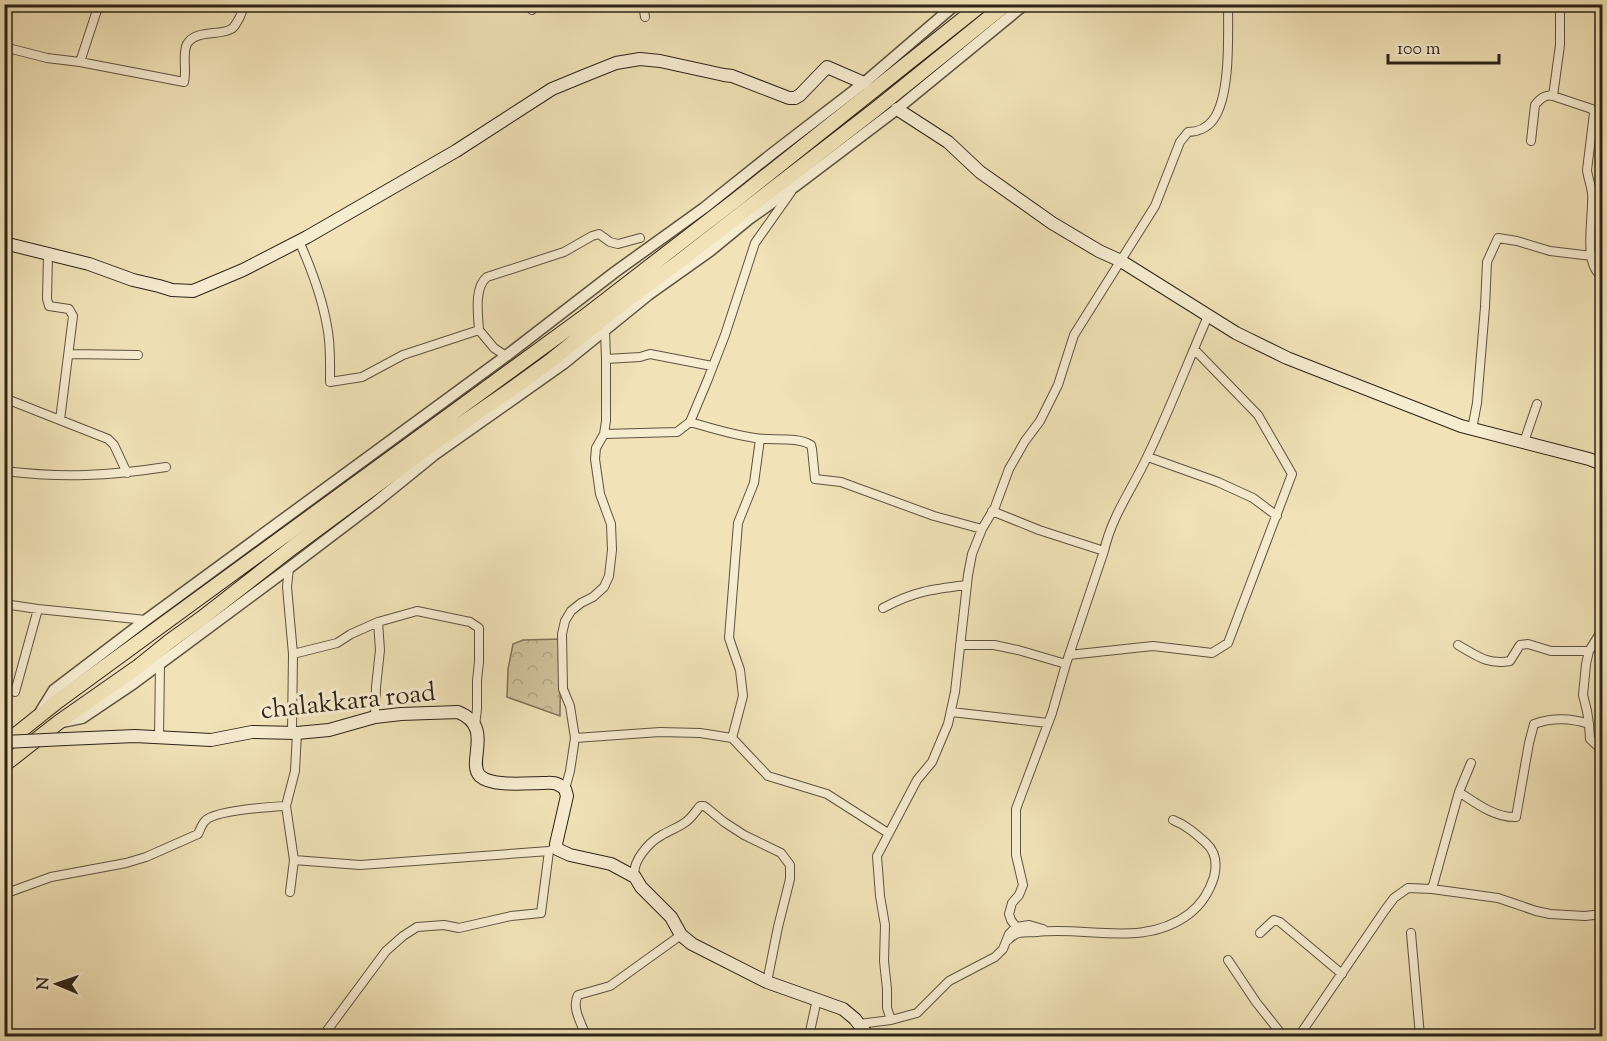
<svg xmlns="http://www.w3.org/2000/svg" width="1607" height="1041" font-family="'Sorts Mill Goudy',serif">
<defs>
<pattern id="park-crowns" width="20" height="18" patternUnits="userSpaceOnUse" patternTransform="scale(1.5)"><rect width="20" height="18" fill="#d0c29c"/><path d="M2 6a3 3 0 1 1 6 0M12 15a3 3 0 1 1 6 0" fill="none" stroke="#b3a686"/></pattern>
</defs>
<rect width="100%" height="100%" fill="#f1e2b7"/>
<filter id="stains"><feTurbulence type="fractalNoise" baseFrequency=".00333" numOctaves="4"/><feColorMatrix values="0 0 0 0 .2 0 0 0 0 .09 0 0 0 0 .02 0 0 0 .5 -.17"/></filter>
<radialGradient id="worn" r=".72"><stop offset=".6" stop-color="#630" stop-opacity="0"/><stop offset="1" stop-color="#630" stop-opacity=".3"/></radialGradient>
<!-- park -->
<path fill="url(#park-crowns)" stroke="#7e725a" stroke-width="1.5" d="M 561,639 L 560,716 L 507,697 L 508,669 L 513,644 L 523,640 Z"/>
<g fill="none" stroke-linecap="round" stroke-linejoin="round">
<!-- minor casing -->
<g stroke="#5d5340" stroke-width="10">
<path id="minor" d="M 529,4 L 532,10
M 643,4 L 645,17
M 4,47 L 47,58 L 80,62 L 184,82 C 187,70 182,53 187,44 C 196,29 221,36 231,29 C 234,28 235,25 237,22 C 241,16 243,11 243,4
M 80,62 L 99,4
M 1553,96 L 1592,109 L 1594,113 L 1587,170 C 1588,178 1591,185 1592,193 C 1594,214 1582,265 1602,276
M 1531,141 L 1535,105 C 1540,99 1545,94 1553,96 L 1560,45 L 1560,4
M 299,241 C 311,268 322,297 327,326 C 331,344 330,363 330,382 L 362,377 L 403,355 L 479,330 L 494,348 L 506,356
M 48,254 L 47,299 L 49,306 L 69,309 L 73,316 L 60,420
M 479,330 C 478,314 474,287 487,277 L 564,252 L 592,236 L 599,234 L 610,242 L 618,244 L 640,238
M 605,330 L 606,359
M 69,354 L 138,355
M 4,398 L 108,439 L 114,445 L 127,473
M 690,422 C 711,428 733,435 755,438 C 771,441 797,436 811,445 L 812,449 L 815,479 L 841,482 L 934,516 L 982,529
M 1472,429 L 1477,403 L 1485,307 L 1487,262 L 1498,238 L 1517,241 L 1550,251 L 1592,256
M 604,434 L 606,421 L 606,359 L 640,357 L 650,354 L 712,366
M 1524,442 L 1537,404
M 1148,457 L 1218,482 L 1253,498 L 1277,516
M 4,471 C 62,478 109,476 166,467
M 992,511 L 1039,530 L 1104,551
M 289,568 L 287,587 L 293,654
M 4,604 L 38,609 L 146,620
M 883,608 C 914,591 933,589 967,585
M 960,645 L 994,645 L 1018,650 L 1066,664
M 1458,645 C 1477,656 1488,665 1510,661 L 1520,645 L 1528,644 L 1551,651 L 1589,651
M 1069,655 L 1153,646 L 1212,653 L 1228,643 L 1292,474 L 1258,415 L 1194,349
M 15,692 L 38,609
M 951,712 L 1048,723
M 375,717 L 376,687 L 380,650 L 378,622
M 1589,724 L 1590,739 L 1602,750
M 292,732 L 293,654 L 337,643 L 351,634 L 378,622 L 417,611 L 470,622 L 479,628 L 479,662 L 477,680 L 477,709 L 475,726
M 159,737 L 160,664
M 575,738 L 660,732 L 700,733 L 732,738 L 768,776 L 827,794 L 888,833
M 732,738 L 743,696 L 740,670 L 729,638 L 738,523 L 754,483 L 760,439
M 565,789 L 570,771 L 575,738 L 570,706 L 563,689 L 562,634 L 565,621 L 571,611 L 581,603 L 593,597 L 604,587 L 609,576 L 612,550 L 611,524 L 600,494 L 595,459 L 596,448 L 604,434 L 677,432 L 690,422 L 708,379 L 725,335 L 755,243 L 791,192
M 1459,792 C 1476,803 1495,818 1516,817 L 1529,743 L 1534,724 C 1551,718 1571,718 1589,724 L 1587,711 L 1583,695 L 1586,664 L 1589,651 L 1602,630
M 286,806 L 294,860 L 290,892
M 294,860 L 360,865 L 549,851 L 553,849
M 635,877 C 631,862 649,842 662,835 C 670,830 680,827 687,821 C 692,817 696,811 700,806 L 704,806 L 707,808 L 724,822 L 744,835 L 781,853 L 790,865 L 790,879 L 778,927 L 767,982
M 1432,889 L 1459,792 L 1471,763
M 4,894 L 51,877 L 126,863 L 146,857 L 198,834 C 200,830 202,824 205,821 C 215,810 270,807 286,806 L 295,771 L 297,733
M 1016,927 L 1011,920 L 1009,914 L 1012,903 L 1019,895 L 1023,885 L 1016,855 L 1016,809 L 1052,713 L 1066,664 L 1104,551 C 1112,515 1133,488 1148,455 C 1170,409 1188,362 1208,316
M 1260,933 L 1274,920 L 1280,922 L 1342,974
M 1411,933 L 1420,1036
M 1008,940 C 1017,930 1025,933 1037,932 C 1088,926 1144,948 1189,914 C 1202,904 1209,893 1214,877 C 1217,865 1216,852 1206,843 C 1196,834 1186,825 1173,820
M 1228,960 L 1256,1002 L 1283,1036
M 891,1020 L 887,1008 L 887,989 L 884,961 L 885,925 L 880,896 L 877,856 L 917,780 L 932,762 L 948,724 L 955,692 L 968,575 L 972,554 L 982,529 L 995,507 L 1009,469 L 1025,441 L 1040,421 L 1058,385 L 1074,335 L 1155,206 L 1180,142 L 1188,132 C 1197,132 1207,128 1213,120 C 1231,96 1228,34 1228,4
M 859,1024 L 891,1020 L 917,1013 L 949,981 L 995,957 L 1003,949 L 1009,934 L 1016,927 L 1029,925 L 1043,929
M 323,1036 L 386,951 L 403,936 L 417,927 L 444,925 L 459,928 L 511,916 L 541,913 L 549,851
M 586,1036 C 582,1024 571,1008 578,995 L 610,986 L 681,935
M 809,1036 L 817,999
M 852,1036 L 862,1029
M 1299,1036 L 1385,910 L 1394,898 L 1408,888 L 1432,889 L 1498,898 L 1536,911 L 1550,914 L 1585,916 L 1602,914"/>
</g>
<!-- tertiary casing -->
<g stroke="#5d5340" stroke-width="13">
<path id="tertiary" d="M 41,711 L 54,690 L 146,620 L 506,356 L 615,272 L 704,208 L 773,153 L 864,83 L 956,4
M 62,722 L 82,718 L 134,683 L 289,568 L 376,502 L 434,455 L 563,364 L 648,295 L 710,251 L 749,219 L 794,187 L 897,109 L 1025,4"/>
</g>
<!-- secondary casing -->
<g stroke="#2c2318" stroke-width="14">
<path id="secondary" d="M 897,109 L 948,142 L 980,172 L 1052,223 L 1099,251 L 1121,261 L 1236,333 L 1287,358 L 1461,426 L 1589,459 L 1602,464
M 4,243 L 89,264 L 133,280 L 159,286 L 172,290 L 193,291 L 243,270 L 307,237 L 456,151 L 552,89 L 586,75 L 616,63 L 640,59 L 660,61 L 724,75 L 732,76 L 789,98 L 795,98 L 800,95 L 827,67 L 864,83
M 66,739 L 135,736 L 211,740 L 252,732 L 297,733 L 329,730 L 375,717 L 401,714 L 458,712 C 495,727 466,762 480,776 C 492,787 528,783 543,783 C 548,783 553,782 557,784 C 560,785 562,787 565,789 L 567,796 L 556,844 L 557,849 L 570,855 L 611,864 L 635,877 L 641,887 L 671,917 L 681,935 L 692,944 L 767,982 L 843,1009 L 855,1019 L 868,1036"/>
</g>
<!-- trunk casing -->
<g stroke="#2c2318" stroke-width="16">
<path id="trunk" d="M 4,744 L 58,701 L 584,317 L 737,199 L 982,4
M 4,765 L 59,722 L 139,666 L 170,641 L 202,618 L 293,547 L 431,445 L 506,393 L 549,362 L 610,313 L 680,261 L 876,109 L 1006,4"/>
</g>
<!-- minor -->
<use href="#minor" stroke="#f6ecd0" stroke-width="8"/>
<!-- tertiary -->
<use href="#tertiary" stroke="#f6ecd0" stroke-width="10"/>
<!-- secondary -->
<use href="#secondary" stroke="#f6ecd0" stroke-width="12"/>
<!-- trunk -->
<use href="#trunk" stroke="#f1e2b7" stroke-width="14"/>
<!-- secondary-bridge casing -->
<g stroke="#2c2318" stroke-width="14" stroke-linecap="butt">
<path id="secondary-bridge" d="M 4,742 L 66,739"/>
</g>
<!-- secondary-bridge -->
<use href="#secondary-bridge" stroke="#f6ecd0" stroke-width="12"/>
</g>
<g text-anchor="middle" stroke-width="6" stroke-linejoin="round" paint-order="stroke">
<!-- street labels -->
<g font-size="26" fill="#2c2318" stroke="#f6ecd0">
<text transform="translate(348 700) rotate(-6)" y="9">chalakkara road</text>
</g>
</g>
<!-- margin -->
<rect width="1607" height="1041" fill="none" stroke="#f1e2b7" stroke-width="24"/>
<rect x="6" y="6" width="1595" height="1029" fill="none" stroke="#2c2318" stroke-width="3"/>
<rect x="12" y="12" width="1583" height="1017" fill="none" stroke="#2c2318" stroke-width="1.5"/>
<!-- north arrow -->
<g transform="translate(57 984) rotate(272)" stroke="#f6ecd0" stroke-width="4.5" paint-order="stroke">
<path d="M0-4.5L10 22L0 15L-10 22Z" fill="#2c2318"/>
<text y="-9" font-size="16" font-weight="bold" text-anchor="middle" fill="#2c2318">N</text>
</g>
<!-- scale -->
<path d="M1388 54v9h111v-9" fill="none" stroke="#2c2318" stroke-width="3"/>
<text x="1397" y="54" font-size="18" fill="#2c2318" stroke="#f6ecd0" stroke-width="4.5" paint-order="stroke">100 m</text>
<rect width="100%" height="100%" filter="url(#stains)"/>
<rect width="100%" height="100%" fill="url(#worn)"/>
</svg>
